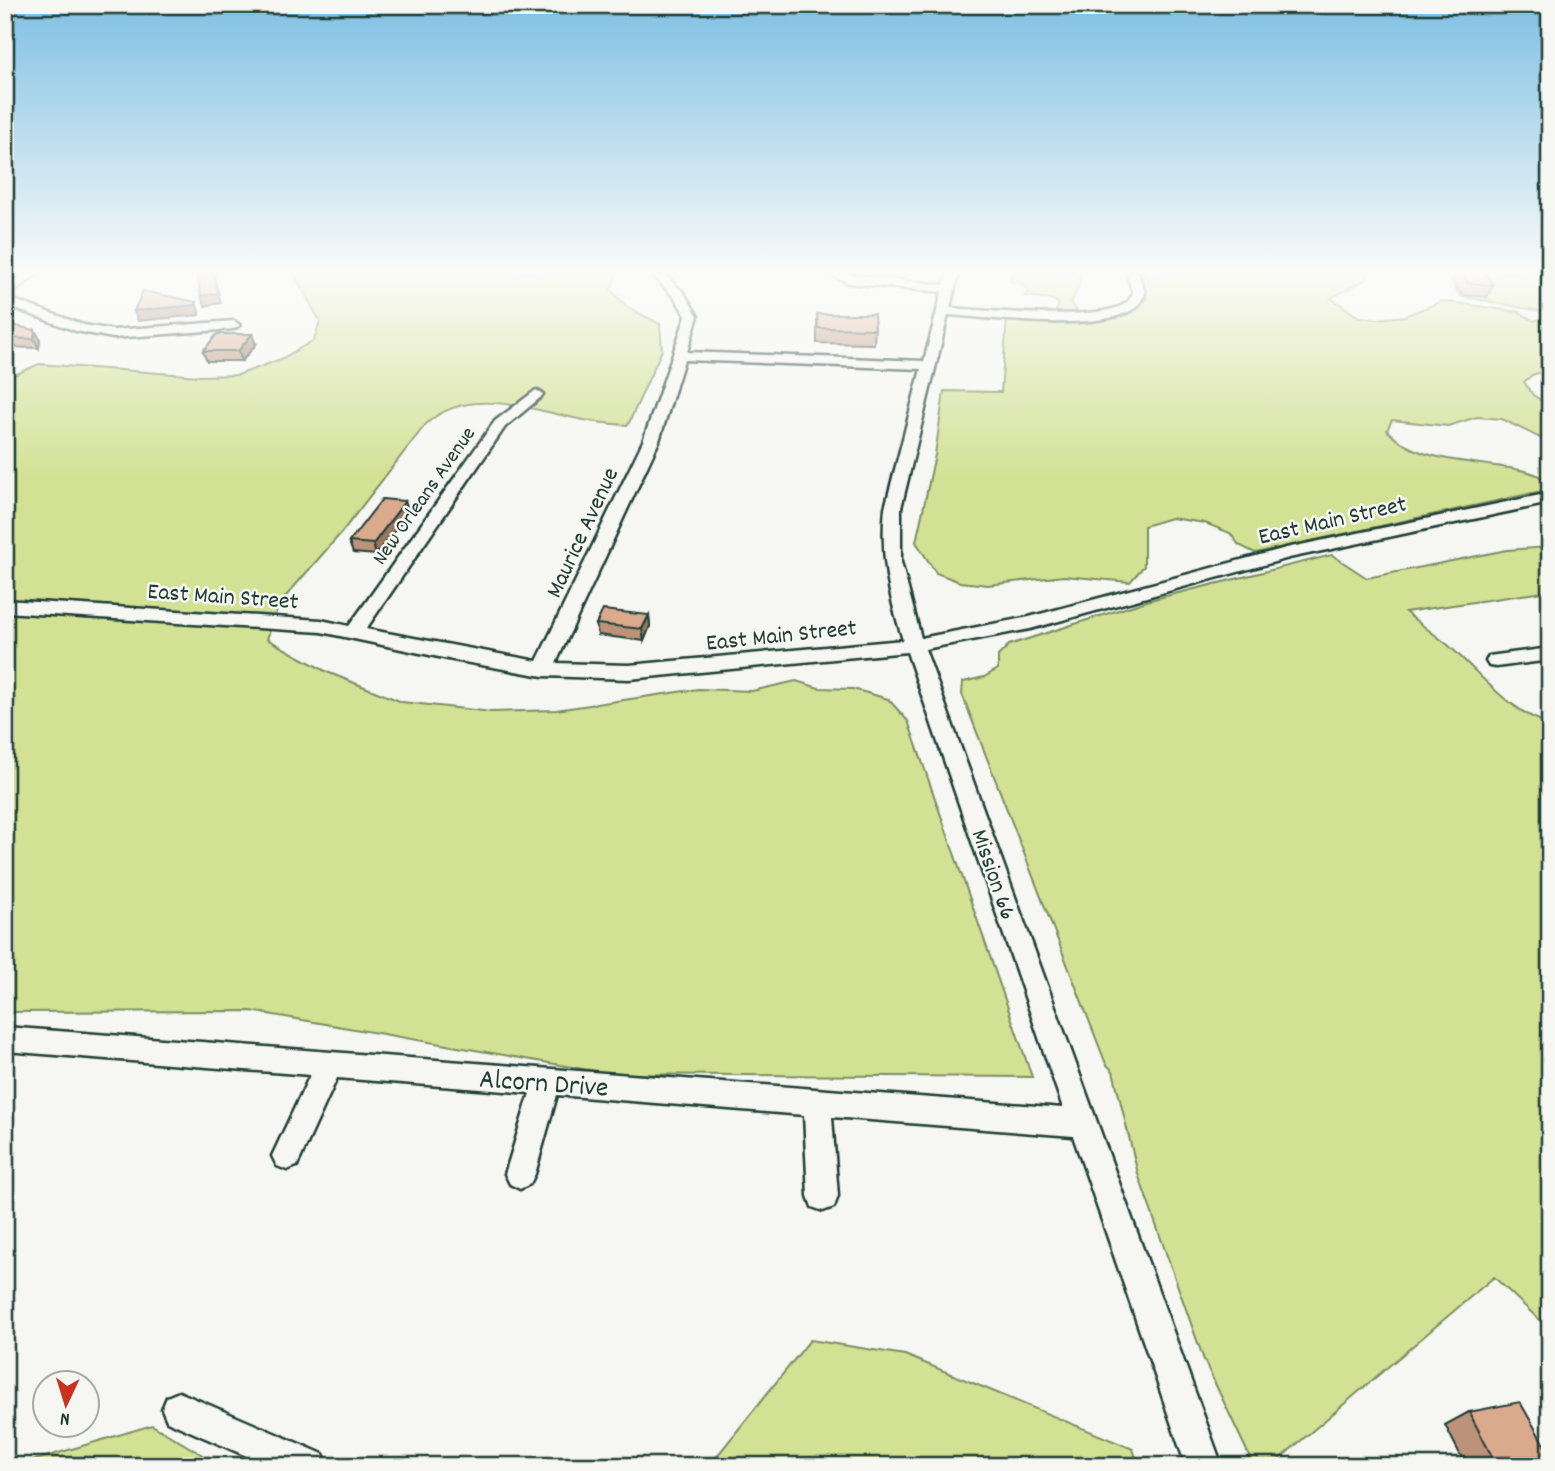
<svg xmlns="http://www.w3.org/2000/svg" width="1555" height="1471" font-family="Dekko,sans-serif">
<rect width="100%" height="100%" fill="#f6f6f2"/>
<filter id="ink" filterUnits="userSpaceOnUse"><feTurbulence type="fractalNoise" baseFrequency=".0143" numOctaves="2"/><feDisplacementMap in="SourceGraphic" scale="14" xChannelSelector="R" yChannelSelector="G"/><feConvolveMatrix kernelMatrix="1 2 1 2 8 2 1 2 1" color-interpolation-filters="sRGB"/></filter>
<g filter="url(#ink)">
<!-- green -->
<path fill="#d3e194" stroke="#798f64" stroke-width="2" d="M 284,272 L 617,272 L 611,290 L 627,307 L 660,324 L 662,350 L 628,425 C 613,424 598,423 584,420 C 534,411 469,384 426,424 L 341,533 L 279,604 L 267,639 L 327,672 L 402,702 L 492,712 L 556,710 L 698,689 L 752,691 L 796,681 L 819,688 L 853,689 L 888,699 L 908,721 L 1032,1077 L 612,1074 L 251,1011 L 5,1012 L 5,379 L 39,364 L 200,376 L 238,375 L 281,359 L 314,340 L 320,321 L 294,274 Z
M 1013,272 L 1072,272 L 1081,281 L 1071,303 L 1079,313 L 1055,314 L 1059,304 L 1051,299 L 1025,296 L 1029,292 L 1022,284 L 1011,281 Z
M 1142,272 L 1370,272 L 1365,280 L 1331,298 L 1359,317 L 1377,319 L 1405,316 L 1442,301 L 1519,312 L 1534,321 L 1550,315 L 1550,336 L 1542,341 L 1550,349 L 1550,369 L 1532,375 L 1524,382 L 1533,395 L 1550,406 L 1550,443 L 1502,419 L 1477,417 L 1448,426 L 1392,420 L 1387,430 C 1425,476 1535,455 1550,486 L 1542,491 L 1255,553 L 1239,545 L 1230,533 L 1205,523 L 1171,518 L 1144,526 L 1144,566 L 1130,582 L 1064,576 L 988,585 L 960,582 L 936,573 L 916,542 L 935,455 L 944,391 L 1001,392 L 1007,319 L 1112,316 L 1137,310 L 1147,298 Z
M 1446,272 L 1550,272 L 1550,313 L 1460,296 Z
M 1550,547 L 1550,591 L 1405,612 C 1419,623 1434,634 1448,645 C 1481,674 1507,711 1550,724 L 1550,1330 L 1494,1277 L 1271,1466 L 1254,1466 L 1204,1360 L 1138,1174 L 1113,1071 L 1106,1064 L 962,694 L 963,682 L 984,677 L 998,669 L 998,656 L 1009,645 L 1150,600 L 1332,555 L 1367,578 L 1507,550 Z
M 810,1340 L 905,1355 L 1133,1449 L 1139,1466 L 709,1466 Z
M 152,1425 L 221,1466 L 15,1466 Z"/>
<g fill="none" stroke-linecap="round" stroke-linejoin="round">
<!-- minor casing -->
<g stroke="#1f3d34" stroke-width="5">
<path id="minor" d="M 26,272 L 40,272 L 6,297 L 84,325 L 113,330 L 234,321 L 240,325 L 234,329 L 113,338 L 76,331 L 5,305 L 5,288 Z
M 649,272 L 662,272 L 684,293 L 698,316 L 687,352 L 924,361 L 942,292 L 847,283 L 827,272 L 944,285 L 947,272 L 959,272 L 950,308 C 982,310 1106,323 1127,302 C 1129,301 1132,295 1133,293 L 1126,272 L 1138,272 L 1145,293 C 1142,300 1139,306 1132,310 C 1093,332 994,318 948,315 L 901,508 L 901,562 L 921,638 L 1029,617 L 1286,548 L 1550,493 L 1550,503 L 1289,558 L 1030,629 L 925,649 L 1222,1466 L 1186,1466 L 1073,1136 L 832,1117 L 838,1196 L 834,1207 L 823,1211 L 812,1207 L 808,1196 L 804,1115 L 557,1095 L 535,1174 L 530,1184 L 520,1189 L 510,1184 L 505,1174 L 530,1093 L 337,1078 L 297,1166 L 287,1170 L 277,1166 L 272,1156 L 310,1075 L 5,1051 L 5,1027 L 1063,1108 L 907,652 L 629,679 L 543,676 L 453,660 L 321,632 L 5,612 L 5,600 L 321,620 L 349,626 L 495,421 L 536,390 L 543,394 L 541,397 L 505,427 L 366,629 L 537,661 L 643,441 L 686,316 L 675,298 ZM 684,360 L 921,369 L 885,508 C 880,555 889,596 903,640 L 629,665 L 556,663 L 659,441 Z
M 1550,383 L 1550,391 L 1544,390 L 1544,384 Z
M 1550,648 L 1550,660 L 1496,667 L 1489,666 L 1486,661 L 1489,656 L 1496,655 Z
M 179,1392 L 323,1454 L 329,1466 L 269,1466 L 167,1421 L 162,1409 L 167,1397 Z"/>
</g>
<!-- minor -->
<use href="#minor" fill="#f6f6f2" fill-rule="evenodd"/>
</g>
<!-- wall -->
<path fill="#bc9279" stroke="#1f3d34" stroke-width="2" d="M 1452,272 L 1485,272 L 1493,285 L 1487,297 L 1462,295 L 1452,279 L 1454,275 Z
M 817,314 L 875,329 L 874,344 L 817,343 Z
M 5,324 L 40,339 L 39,348 L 5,347 Z
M 256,344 L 242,361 L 207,361 L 203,351 Z
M 405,501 L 409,512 L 376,555 L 353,553 L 349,542 Z
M 649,615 L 650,626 L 644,641 L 598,635 L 596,624 Z
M 1469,1412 L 1550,1466 L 1466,1466 L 1445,1425 Z"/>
<!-- shaded-wall -->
<path fill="#997763" stroke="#1f3d34" stroke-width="2" d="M 213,273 L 221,303 L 205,306 L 201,296 Z
M 196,302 L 199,312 L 199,315 L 138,321 L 134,311 Z
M 35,330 L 40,339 L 39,348 L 34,339 Z
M 252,334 L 256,344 L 242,361 L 238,351 Z
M 405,501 L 409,512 L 376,555 L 373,544 Z
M 649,615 L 650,626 L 644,641 L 642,629 Z"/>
<!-- building -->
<path fill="#dbaa8d" stroke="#1f3d34" stroke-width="2" d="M 1461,272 L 1485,272 L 1493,285 L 1468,283 Z
M 213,273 L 218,293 L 201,296 L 197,275 Z
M 143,291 L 196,302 L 195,305 L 134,311 Z
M 817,314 L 874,314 L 875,329 L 818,328 Z
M 5,324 L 35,330 L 34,339 L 5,338 Z
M 217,334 L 252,334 L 238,351 L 203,351 Z
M 382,499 L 405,501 L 373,544 L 349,542 Z
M 603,610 L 649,615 L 642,629 L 596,624 Z
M 1520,1402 L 1550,1455 L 1550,1466 L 1497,1466 L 1469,1412 Z"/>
</g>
<!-- sky -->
<linearGradient id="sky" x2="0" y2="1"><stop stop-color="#7fc0e4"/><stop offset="0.57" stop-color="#fbfbf9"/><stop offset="1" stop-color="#fbfbf9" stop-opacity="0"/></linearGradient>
<rect width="1555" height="478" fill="url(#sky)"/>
<g text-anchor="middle" stroke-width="5" stroke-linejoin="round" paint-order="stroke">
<!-- far-street labels -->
<g font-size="21" fill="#1f3d34" stroke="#f6f6f2">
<text transform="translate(423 495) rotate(-55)" y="7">New Orleans Avenue</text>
</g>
<!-- street labels -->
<g font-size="24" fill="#1f3d34" stroke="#f6f6f2">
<text transform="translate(1332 519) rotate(-13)" y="8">East Main Street</text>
<text transform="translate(581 532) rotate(-65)" y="8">Maurice Avenue</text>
<text transform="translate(223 595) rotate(4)" y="8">East Main Street</text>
<text transform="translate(781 634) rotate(-6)" y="8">East Main Street</text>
<text transform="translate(995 874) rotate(71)" y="8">Mission 66</text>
</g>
<!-- near-street labels -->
<g font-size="28" fill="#1f3d34" stroke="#f6f6f2">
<text transform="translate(544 1081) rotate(4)" y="10">Alcorn Drive</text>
</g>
</g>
<!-- margin -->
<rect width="1555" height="1471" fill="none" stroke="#f6f6f2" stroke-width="28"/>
<rect x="14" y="14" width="1527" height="1443" fill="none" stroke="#1f3d34" stroke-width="2.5" filter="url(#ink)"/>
<!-- north arrow -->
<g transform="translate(66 1404) rotate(184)"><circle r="33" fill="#f6f6f2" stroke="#a0aca6" stroke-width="2"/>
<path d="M0-5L12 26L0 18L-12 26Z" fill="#c8321e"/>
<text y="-10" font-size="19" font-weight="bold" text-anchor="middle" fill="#1f3d34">N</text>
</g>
</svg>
